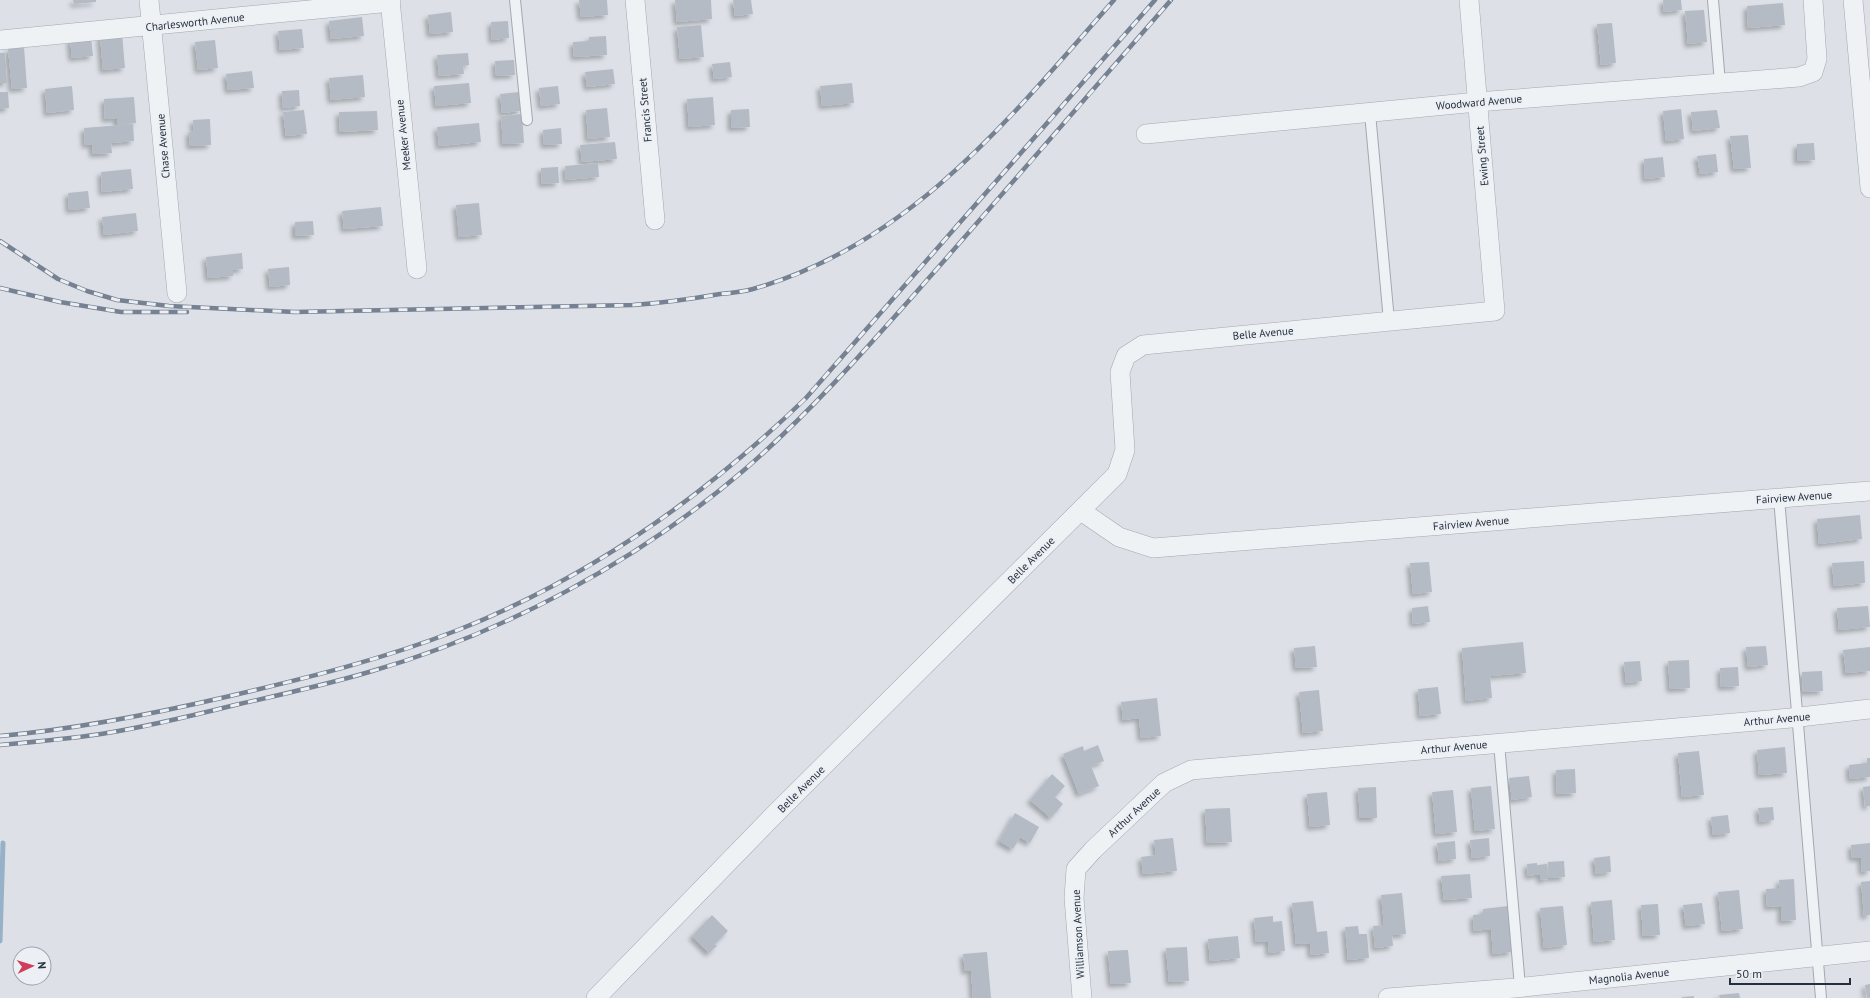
<svg xmlns="http://www.w3.org/2000/svg" width="1870" height="998" font-family="'PT Sans',sans-serif">
<defs>
<filter id="shadow"><feDropShadow dx="-3.5" dy="3.5" stdDeviation="2" flood-color="#0004"/></filter>
</defs>
<rect width="100%" height="100%" fill="#dde1e7"/>
<g fill="none" stroke-linecap="round" stroke-linejoin="round">
<!-- stream -->
<path stroke="#97b1c8" stroke-width="5" d="M 0,941 L 3,843"/>
</g>
<!-- building -->
<path fill="#b4bbc4" filter="url(#shadow)" d="M 73,0 L 96,0 L 96,2 L 74,4 Z
M 579,0 L 607,0 L 608,15 L 581,17 Z
M 675,0 L 711,0 L 712,19 L 677,22 Z
M 733,0 L 751,0 L 753,14 L 735,16 Z
M 1663,0 L 1681,0 L 1682,10 L 1664,12 Z
M 1783,3 L 1785,25 L 1748,28 L 1747,6 Z
M 1704,10 L 1707,42 L 1688,44 L 1685,11 Z
M 451,12 L 453,32 L 430,34 L 428,15 Z
M 362,17 L 364,36 L 331,39 L 329,21 Z
M 508,21 L 509,38 L 492,40 L 491,22 Z
M 1612,23 L 1616,63 L 1601,65 L 1597,24 Z
M 701,25 L 704,57 L 680,59 L 677,27 Z
M 302,29 L 304,48 L 280,50 L 278,31 Z
M 122,34 L 125,68 L 103,70 L 100,36 Z
M 606,36 L 607,55 L 574,57 L 573,42 L 589,41 L 589,37 Z
M 91,37 L 93,56 L 72,58 L 70,39 Z
M 215,40 L 218,68 L 198,70 L 195,42 Z
M 24,47 L 27,88 L 12,89 L 8,49 Z
M 0,53 L 5,53 L 7,83 L 0,83 Z
M 468,53 L 469,65 L 463,66 L 464,74 L 439,76 L 437,55 Z
M 514,60 L 515,75 L 496,76 L 495,61 Z
M 730,62 L 732,77 L 714,79 L 712,64 Z
M 613,69 L 615,84 L 587,87 L 585,72 Z
M 252,71 L 254,88 L 228,90 L 226,74 Z
M 363,75 L 365,97 L 331,100 L 329,78 Z
M 469,83 L 471,103 L 436,106 L 434,86 Z
M 852,83 L 854,103 L 822,106 L 820,86 Z
M 72,86 L 74,110 L 47,113 L 45,89 Z
M 558,86 L 560,104 L 541,106 L 539,88 Z
M 299,90 L 300,106 L 283,108 L 282,91 Z
M 0,92 L 8,92 L 9,108 L 0,109 Z
M 519,92 L 521,111 L 502,113 L 500,94 Z
M 134,97 L 136,123 L 117,125 L 117,118 L 105,119 L 104,99 Z
M 713,97 L 715,125 L 689,127 L 687,99 Z
M 607,108 L 610,137 L 588,139 L 586,110 Z
M 749,109 L 750,127 L 731,128 L 731,110 Z
M 1681,109 L 1684,139 L 1666,141 L 1663,111 Z
M 304,110 L 307,134 L 286,136 L 283,112 Z
M 1717,110 L 1720,128 L 1693,131 L 1691,112 Z
M 377,111 L 378,130 L 340,132 L 339,112 Z
M 522,114 L 524,143 L 503,144 L 501,116 Z
M 210,119 L 211,145 L 190,146 L 189,132 L 194,131 L 193,120 Z
M 479,123 L 481,142 L 439,146 L 437,127 Z
M 133,124 L 134,141 L 111,143 L 112,153 L 93,154 L 92,144 L 85,145 L 84,128 Z
M 561,128 L 562,144 L 544,145 L 543,130 Z
M 1748,135 L 1751,168 L 1734,169 L 1730,136 Z
M 615,142 L 617,159 L 582,162 L 580,145 Z
M 1814,143 L 1815,160 L 1797,161 L 1797,144 Z
M 1716,154 L 1718,172 L 1700,174 L 1697,156 Z
M 1663,157 L 1665,177 L 1645,179 L 1644,159 Z
M 598,163 L 599,177 L 566,180 L 565,166 Z
M 558,167 L 559,183 L 542,184 L 541,168 Z
M 131,169 L 133,189 L 102,192 L 101,172 Z
M 88,191 L 90,208 L 69,210 L 68,193 Z
M 479,203 L 482,235 L 459,237 L 456,205 Z
M 381,207 L 383,226 L 344,229 L 342,211 Z
M 136,213 L 138,231 L 104,235 L 102,217 Z
M 313,221 L 314,235 L 295,236 L 295,222 Z
M 242,253 L 243,269 L 233,270 L 233,276 L 208,278 L 206,257 Z
M 289,267 L 290,285 L 270,287 L 268,269 Z
M 1860,515 L 1862,539 L 1819,544 L 1817,519 Z
M 1864,561 L 1865,583 L 1834,586 L 1832,563 Z
M 1429,562 L 1432,592 L 1413,594 L 1410,563 Z
M 1428,606 L 1430,622 L 1413,624 L 1412,608 Z
M 1868,606 L 1870,627 L 1839,630 L 1837,608 Z
M 1523,642 L 1526,673 L 1490,676 L 1492,698 L 1466,701 L 1462,648 Z
M 1315,646 L 1317,667 L 1296,668 L 1294,648 Z
M 1766,646 L 1768,665 L 1748,667 L 1746,647 Z
M 1870,647 L 1870,671 L 1846,673 L 1843,650 Z
M 1689,660 L 1690,688 L 1670,689 L 1668,661 Z
M 1640,661 L 1642,681 L 1626,683 L 1624,662 Z
M 1738,667 L 1739,686 L 1721,687 L 1720,668 Z
M 1822,671 L 1823,691 L 1803,692 L 1802,672 Z
M 1438,687 L 1441,714 L 1420,716 L 1418,689 Z
M 1319,690 L 1323,731 L 1303,733 L 1299,692 Z
M 1157,698 L 1161,736 L 1141,738 L 1139,718 L 1123,720 L 1121,702 Z
M 1098,745 L 1104,761 L 1091,766 L 1099,786 L 1079,794 L 1063,754 L 1083,746 L 1084,751 Z
M 1785,747 L 1787,773 L 1759,775 L 1757,750 Z
M 1699,751 L 1704,795 L 1682,797 L 1678,753 Z
M 1867,758 L 1870,758 L 1870,777 L 1850,779 L 1849,765 L 1867,763 Z
M 1575,769 L 1576,793 L 1557,794 L 1556,770 Z
M 1052,774 L 1065,786 L 1055,797 L 1063,804 L 1051,818 L 1030,800 Z
M 1529,776 L 1532,797 L 1512,800 L 1509,778 Z
M 1491,786 L 1495,829 L 1475,831 L 1471,788 Z
M 1870,786 L 1870,806 L 1865,806 L 1863,787 Z
M 1376,787 L 1377,818 L 1360,818 L 1358,788 Z
M 1453,790 L 1457,832 L 1436,834 L 1432,792 Z
M 1327,792 L 1330,825 L 1310,827 L 1307,794 Z
M 1773,807 L 1774,820 L 1760,822 L 1758,808 Z
M 1230,808 L 1232,842 L 1207,843 L 1205,809 Z
M 1015,813 L 1039,827 L 1030,843 L 1020,837 L 1013,849 L 999,841 Z
M 1728,815 L 1730,833 L 1713,835 L 1711,817 Z
M 1173,838 L 1177,871 L 1143,874 L 1141,857 L 1156,855 L 1154,840 Z
M 1489,838 L 1490,856 L 1472,858 L 1470,840 Z
M 1455,841 L 1456,859 L 1439,861 L 1437,843 Z
M 1870,843 L 1870,871 L 1862,872 L 1861,858 L 1852,858 L 1851,845 Z
M 1610,856 L 1611,872 L 1596,874 L 1594,858 Z
M 1564,861 L 1565,877 L 1549,878 L 1548,862 Z
M 1537,863 L 1537,865 L 1547,864 L 1548,879 L 1540,880 L 1540,874 L 1528,876 L 1527,864 Z
M 1470,874 L 1472,898 L 1444,900 L 1441,876 Z
M 1794,879 L 1796,920 L 1781,921 L 1781,906 L 1767,907 L 1766,889 L 1780,888 L 1779,880 Z
M 1870,881 L 1870,915 L 1864,916 L 1861,882 Z
M 1739,890 L 1743,929 L 1722,931 L 1718,892 Z
M 1402,893 L 1406,934 L 1392,935 L 1393,946 L 1375,948 L 1373,926 L 1384,925 L 1381,895 Z
M 1612,900 L 1615,940 L 1594,942 L 1591,902 Z
M 1313,901 L 1317,932 L 1327,931 L 1329,953 L 1311,955 L 1310,943 L 1296,944 L 1292,903 Z
M 1702,903 L 1705,924 L 1686,926 L 1683,905 Z
M 1658,904 L 1660,935 L 1643,936 L 1641,905 Z
M 1508,906 L 1512,952 L 1493,954 L 1491,929 L 1474,931 L 1473,915 L 1483,914 L 1483,909 Z
M 1563,906 L 1567,945 L 1544,948 L 1540,908 Z
M 712,915 L 728,931 L 715,944 L 717,946 L 709,953 L 692,936 Z
M 1273,916 L 1273,922 L 1282,921 L 1285,951 L 1269,953 L 1268,941 L 1256,942 L 1254,918 Z
M 1358,926 L 1359,934 L 1367,934 L 1369,958 L 1348,960 L 1345,927 Z
M 1238,936 L 1240,958 L 1210,961 L 1208,939 Z
M 1187,947 L 1189,981 L 1169,982 L 1166,948 Z
M 1128,950 L 1131,983 L 1111,984 L 1108,951 Z
M 987,952 L 991,998 L 973,998 L 971,970 L 965,971 L 963,954 Z
M 1870,984 L 1870,998 L 1867,998 L 1865,985 Z
M 1739,993 L 1740,998 L 1720,998 L 1719,995 Z
M 1694,996 L 1694,998 L 1682,998 L 1682,997 Z"/>
<g fill="none" stroke-linecap="round" stroke-linejoin="round">
<!-- lane casing -->
<g stroke="#a2a8b1" stroke-width="12">
<path id="lane" d="M 515,0 L 527,120
M 1713,0 L 1720,83
M 1370,113 L 1389,321
M 1779,498 L 1821,998
M 1499,743 L 1520,987"/>
</g>
<!-- street casing -->
<g stroke="#a2a8b1" stroke-width="20">
<path id="street" d="M 149,0 L 177,293
M 390,0 L 417,269
M 635,0 L 655,220
M 1853,0 L 1870,188
M 0,40 L 391,2
M 1146,134 L 1477,102 L 1799,77 L 1813,72 L 1817,59 L 1813,0
M 1081,511 L 1119,537 L 1153,548 L 1870,491
M 596,998 L 777,812 L 1117,474 L 1125,450 L 1120,372 L 1126,356 L 1143,345 L 1495,311 L 1469,0
M 1082,998 L 1074,898 L 1076,869 L 1093,850 L 1164,783 L 1191,770 L 1791,718 L 1870,709
M 1388,998 L 1515,988 L 1870,951"/>
</g>
<!-- lane -->
<use href="#lane" stroke="#eff2f5" stroke-width="10"/>
<!-- street -->
<use href="#street" stroke="#eff2f5" stroke-width="19"/>
<!-- rail casing -->
<g stroke="#768191" stroke-width="4.5">
<path id="rail" d="M 0,241 L 58,279 L 87,291 L 117,300 L 169,306 L 295,312 L 633,305 C 662,303 691,299 720,294 C 731,293 742,292 753,289 C 911,244 1010,118 1114,0
M 0,288 L 60,302 L 121,312 L 187,312
M 0,736 C 78,729 153,714 230,696 C 307,678 384,659 458,630 C 591,577 704,497 806,398 L 1155,0
M 0,745 C 34,742 67,739 101,734 C 146,727 191,716 235,705 C 280,695 325,685 369,672 C 504,633 635,563 743,471 C 816,408 879,334 943,262 C 1019,175 1095,88 1171,0"/>
</g>
<!-- rail -->
<use href="#rail" stroke="#ecf0f5" stroke-width="3" stroke-dasharray="9" stroke-linecap="butt"/>
</g>
<g text-anchor="middle" stroke-width="4" stroke-linejoin="round" paint-order="stroke">
<!-- street labels -->
<g font-size="11" fill="#26303d" stroke="#ecf0f5">
<text transform="translate(195 22) rotate(-6)" y="4">Charlesworth Avenue</text>
<text transform="translate(1479 102) rotate(-5)" y="4">Woodward Avenue</text>
<text transform="translate(645 110) rotate(-95)" y="4">Francis Street</text>
<text transform="translate(403 135) rotate(-96)" y="4">Meeker Avenue</text>
<text transform="translate(163 146) rotate(-95)" y="4">Chase Avenue</text>
<text transform="translate(1482 156) rotate(-95)" y="4">Ewing Street</text>
<text transform="translate(1263 333) rotate(-5)" y="4">Belle Avenue</text>
<text transform="translate(1794 497) rotate(-4)" y="4">Fairview Avenue</text>
<text transform="translate(1471 523) rotate(-5)" y="4">Fairview Avenue</text>
<text transform="translate(1031 560) rotate(-45)" y="4">Belle Avenue</text>
<text transform="translate(1777 719) rotate(-5)" y="4">Arthur Avenue</text>
<text transform="translate(1454 747) rotate(-5)" y="4">Arthur Avenue</text>
<text transform="translate(801 789) rotate(-45)" y="4">Belle Avenue</text>
<text transform="translate(1134 812) rotate(-43)" y="4">Arthur Avenue</text>
<text transform="translate(1078 934) rotate(-93)" y="4">Williamson Avenue</text>
<text transform="translate(1629 976) rotate(-6)" y="4">Magnolia Avenue</text>
</g>
</g>
<!-- north arrow -->
<g transform="translate(32 966) rotate(86)"><circle r="19" fill="#ecf0f5" stroke="#9da3ab"/>
<path d="M0-3L7 15L0 10L-7 15Z" fill="#cf3f5b"/>
<text y="-6" font-size="11" font-weight="bold" text-anchor="middle" fill="#26303d">N</text>
</g>
<!-- scale -->
<path d="M1730 978v6h120v-6" fill="none" stroke="#26303d" stroke-width="2"/>
<text x="1736" y="978" font-size="12" fill="#26303d" stroke="#ecf0f5" stroke-width="3" paint-order="stroke">50 m</text>
</svg>
